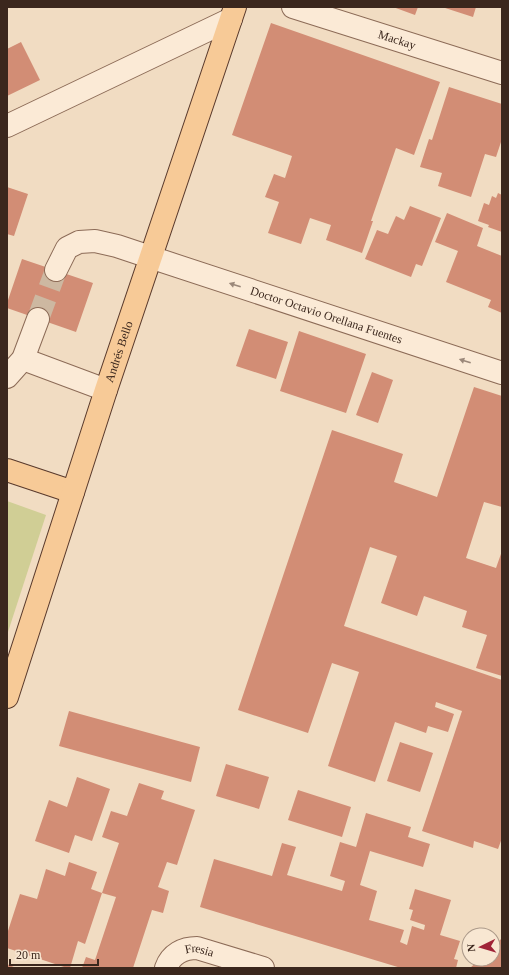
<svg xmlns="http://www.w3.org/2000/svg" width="509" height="975" font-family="'Times New Roman',serif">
<rect width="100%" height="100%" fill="#f1dcc2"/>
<!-- green -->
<path fill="#d0ce95" d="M 7,501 L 46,515 L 7,635 Z"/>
<!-- building -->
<path fill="#d28d75" d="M 393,7 L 418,7 L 415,15 Z
M 442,7 L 476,7 L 473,17 Z
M 271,23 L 440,82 L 414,155 L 396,148 L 371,221 L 373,221 L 362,253 L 326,240 L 331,225 L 310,218 L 301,244 L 268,233 L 279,202 L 265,197 L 274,174 L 285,178 L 292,156 L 232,135 Z
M 21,42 L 40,80 L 7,96 L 7,49 Z
M 449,87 L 502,104 L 502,139 L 496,157 L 485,154 L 471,197 L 438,186 L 442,173 L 420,167 L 429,139 L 432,140 Z
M 7,187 L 28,194 L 14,236 L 7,234 Z
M 498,193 L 502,195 L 502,232 L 488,227 L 489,225 L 478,221 L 484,203 L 489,205 L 492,196 L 496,198 Z
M 410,206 L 441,218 L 422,266 L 416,264 L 411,277 L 365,259 L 377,230 L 388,234 L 396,216 L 404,220 Z
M 447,213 L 483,228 L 477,246 L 502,256 L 502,313 L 488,307 L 491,300 L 446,282 L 458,251 L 435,242 Z
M 22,259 L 93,283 L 76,332 L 7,308 L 7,303 Z
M 249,329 L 288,342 L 276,379 L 236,366 Z
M 299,331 L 366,354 L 346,413 L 280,391 Z
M 372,372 L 393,380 L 378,423 L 356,415 Z
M 474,387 L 502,396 L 502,507 L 484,502 L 466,558 L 496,568 L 502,551 L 502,676 L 476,668 L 487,635 L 462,627 L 467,611 L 424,596 L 417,616 L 381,603 L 397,556 L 370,547 L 344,626 L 502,680 L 502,838 L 498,849 L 474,841 L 473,848 L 422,831 L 462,711 L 436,702 L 435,707 L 454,714 L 448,732 L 428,726 L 426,733 L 395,722 L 375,782 L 328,766 L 359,672 L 332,663 L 308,733 L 238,710 L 332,430 L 403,454 L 394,482 L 437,497 Z
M 69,711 L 200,747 L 191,782 L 59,746 Z
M 400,742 L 433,753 L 420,792 L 387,781 Z
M 226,764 L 269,777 L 259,809 L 216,796 Z
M 77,777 L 110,789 L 92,841 L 75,835 L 69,853 L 35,841 L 49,800 L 67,807 Z
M 139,783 L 164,791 L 161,799 L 195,810 L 177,865 L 167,862 L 158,887 L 169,891 L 163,913 L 152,910 L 133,968 L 82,968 L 86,957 L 95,960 L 116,897 L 102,893 L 119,843 L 102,837 L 111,811 L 127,816 Z
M 298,790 L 351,807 L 342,837 L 288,820 Z
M 366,813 L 411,827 L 408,837 L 430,844 L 423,867 L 370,851 L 360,885 L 377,891 L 369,920 L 404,930 L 400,942 L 407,945 L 412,926 L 424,930 L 425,925 L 410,920 L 413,910 L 409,909 L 415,889 L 451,900 L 440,935 L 460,941 L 454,959 L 458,960 L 456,968 L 401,968 L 200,907 L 214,859 L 272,876 L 282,843 L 296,847 L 287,875 L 342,891 L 345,881 L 330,876 L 340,842 L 356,847 Z
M 69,862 L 97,872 L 91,889 L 102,893 L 85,944 L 78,941 L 70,968 L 67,968 L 7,948 L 7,934 L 20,894 L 37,899 L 46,869 L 65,876 Z
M 502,938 L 502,968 L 470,968 L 480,959 L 493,959 L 493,947 Z
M 7,964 L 16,968 L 7,968 Z"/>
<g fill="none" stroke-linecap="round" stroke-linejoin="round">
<!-- minor-tunnel -->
<path stroke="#cdb8a1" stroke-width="22" stroke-dasharray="22 11" stroke-linecap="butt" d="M 38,319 L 56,270"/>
<!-- minor casing -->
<g stroke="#8c6b57" stroke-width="24">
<g id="minor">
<path id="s1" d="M 293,7 L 502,73"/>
<path d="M 7,126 L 231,19"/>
<path id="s2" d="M 56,270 L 67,248 L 79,242 L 95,241 L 117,246 L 150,257 L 502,373"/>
<path d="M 23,359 L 106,390"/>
<path d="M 7,377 L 23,359 L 38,319"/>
<path id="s3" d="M 166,968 C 171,954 183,948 197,948 L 263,968"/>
</g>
</g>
<!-- major casing -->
<g stroke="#5a3a2c" stroke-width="24">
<g id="major">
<path d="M 7,470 L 73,492"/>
<path id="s4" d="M 7,697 L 106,390 L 235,7"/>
</g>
</g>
<!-- minor -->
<use href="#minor" stroke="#fbead6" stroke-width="22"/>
<!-- major -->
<use href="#major" stroke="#f7ca97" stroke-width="22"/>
</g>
<!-- one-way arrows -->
<defs><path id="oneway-solid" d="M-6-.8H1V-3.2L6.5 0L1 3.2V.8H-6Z"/></defs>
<g fill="#9b887a">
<use href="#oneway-solid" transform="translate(235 285) rotate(-162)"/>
<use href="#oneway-solid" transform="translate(465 361) rotate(-162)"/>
</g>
<g text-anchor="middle" stroke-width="4" stroke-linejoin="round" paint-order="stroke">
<!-- street labels -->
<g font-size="12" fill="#3b271d" stroke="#f8e7d2">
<text dy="4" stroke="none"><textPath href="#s1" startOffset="109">Mackay</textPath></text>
<text dy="4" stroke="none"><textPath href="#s2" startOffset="297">Doctor Octavio Orellana Fuentes</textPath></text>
<text dy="4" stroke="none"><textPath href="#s4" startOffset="363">Andrés Bello</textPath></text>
<text dy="4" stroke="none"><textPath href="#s3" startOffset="42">Fresia</textPath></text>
</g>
</g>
<!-- border -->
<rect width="509" height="975" fill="none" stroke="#3b271d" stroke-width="16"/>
<!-- north arrow -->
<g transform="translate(481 947) rotate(265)"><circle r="19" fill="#f8e7d2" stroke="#ac9a8a"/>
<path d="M0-3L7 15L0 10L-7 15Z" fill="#a02337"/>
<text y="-6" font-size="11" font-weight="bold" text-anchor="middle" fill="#3b271d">N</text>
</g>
<!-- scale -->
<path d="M10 959v6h88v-6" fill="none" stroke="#3b271d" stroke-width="2"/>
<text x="16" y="959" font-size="12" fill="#3b271d" stroke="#f8e7d2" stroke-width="3" paint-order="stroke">20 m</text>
</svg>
